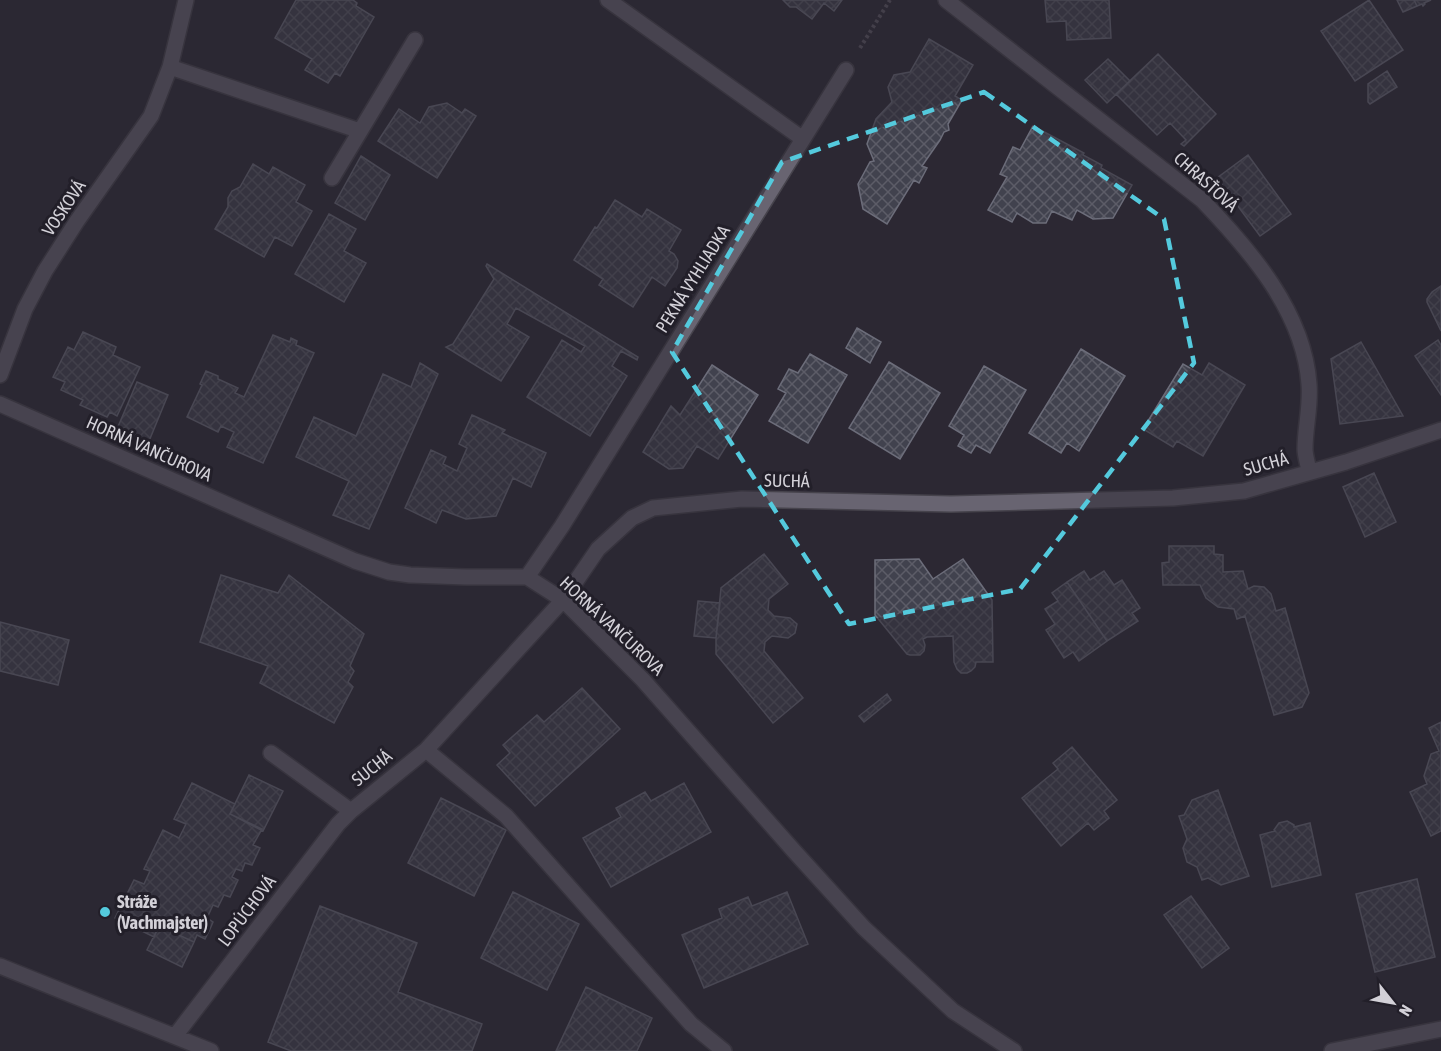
<svg xmlns="http://www.w3.org/2000/svg" width="1441" height="1051" font-family="'Asap Condensed',sans-serif">
<defs>
<pattern id="building-cross-hatch" width="8" height="8" patternUnits="userSpaceOnUse" patternTransform="scale(1.5)"><rect width="8" height="8" fill="#41424e"/><path d="M0 0l8 8M0 8l8-8" fill="none" stroke="#5c5c67"/></pattern>
</defs>
<rect width="100%" height="100%" fill="#2c2833"/>
<!-- building -->
<path fill="url(#building-cross-hatch)" stroke="#6c6d7a" stroke-width="1.5" d="M 296,0 L 353,0 L 357,3 L 356,6 L 374,17 L 340,76 L 335,73 L 328,83 L 305,70 L 312,59 L 275,38 Z
M 783,0 L 842,0 L 834,11 L 824,3 L 812,19 L 796,7 L 790,7 Z
M 1045,0 L 1109,0 L 1111,38 L 1067,40 L 1066,21 L 1047,22 Z
M 1369,0 L 1403,50 L 1355,81 L 1321,31 Z
M 1397,0 L 1414,0 L 1417,6 L 1403,12 Z
M 1414,0 L 1431,0 L 1424,3 L 1425,4 L 1423,6 L 1422,4 L 1417,6 Z
M 929,39 L 973,65 L 955,96 L 962,100 L 948,124 L 949,130 L 944,132 L 940,140 L 922,166 L 927,168 L 919,183 L 914,180 L 887,224 L 863,209 L 858,184 L 870,162 L 874,161 L 867,144 L 876,119 L 892,102 L 888,87 L 894,75 L 910,72 Z
M 1158,54 L 1216,114 L 1184,146 L 1181,144 L 1186,140 L 1170,123 L 1157,135 L 1116,94 Z
M 1108,59 L 1130,81 L 1107,103 L 1085,80 Z
M 1387,71 L 1397,87 L 1370,104 L 1368,102 L 1368,84 Z
M 447,103 L 462,113 L 465,109 L 476,116 L 437,178 L 378,141 L 399,109 L 420,123 L 429,107 Z
M 1033,126 L 1084,153 L 1083,155 L 1102,165 L 1101,168 L 1132,185 L 1113,218 L 1093,219 L 1077,210 L 1072,220 L 1052,211 L 1046,223 L 1033,223 L 1017,213 L 1012,222 L 988,210 L 1007,177 L 1000,174 L 1013,147 L 1020,150 Z
M 1248,155 L 1291,214 L 1260,236 L 1217,178 Z
M 361,156 L 390,175 L 365,220 L 335,203 Z
M 253,164 L 269,174 L 273,167 L 305,185 L 296,202 L 312,211 L 292,246 L 275,237 L 264,257 L 215,229 L 228,207 L 228,198 L 232,191 L 240,187 Z
M 615,200 L 642,217 L 647,209 L 681,230 L 669,251 L 674,254 L 678,261 L 677,268 L 665,286 L 652,277 L 633,307 L 599,285 L 603,279 L 574,260 L 595,227 L 597,228 Z
M 329,214 L 356,229 L 344,251 L 366,263 L 344,302 L 295,274 Z
M 487,264 L 638,357 L 637,360 L 621,351 L 612,366 L 627,376 L 590,436 L 527,397 L 562,340 L 581,352 L 585,346 L 516,308 L 507,324 L 529,337 L 501,381 L 446,347 L 453,344 L 494,279 L 486,266 Z
M 1441,286 L 1441,331 L 1427,302 L 1427,299 L 1432,292 Z
M 857,328 L 881,342 L 870,363 L 846,348 Z
M 83,332 L 116,347 L 113,355 L 140,367 L 117,416 L 110,412 L 107,417 L 80,405 L 83,400 L 61,390 L 65,382 L 53,377 L 68,347 L 74,350 Z
M 273,335 L 290,342 L 291,338 L 297,341 L 296,345 L 314,353 L 263,463 L 227,447 L 234,432 L 221,426 L 218,432 L 187,417 L 202,385 L 200,384 L 206,371 L 218,376 L 218,379 L 238,388 L 235,393 L 244,397 Z
M 1438,340 L 1441,345 L 1441,395 L 1415,356 Z
M 1361,342 L 1403,416 L 1340,424 L 1331,359 Z
M 1081,349 L 1125,376 L 1079,451 L 1067,443 L 1061,453 L 1029,433 Z
M 810,354 L 847,375 L 808,443 L 769,421 L 786,393 L 778,389 L 789,369 L 798,373 Z
M 889,362 L 940,393 L 900,459 L 849,428 Z
M 420,363 L 438,374 L 369,529 L 333,515 L 349,481 L 296,457 L 314,417 L 356,436 L 383,374 L 411,387 Z
M 1209,363 L 1245,385 L 1203,456 L 1177,441 L 1173,447 L 1143,429 L 1183,364 L 1202,375 Z
M 712,365 L 758,395 L 718,459 L 697,446 L 683,468 L 669,469 L 643,452 L 671,406 L 680,415 Z
M 984,366 L 1026,390 L 990,453 L 976,445 L 971,453 L 958,446 L 964,435 L 949,426 Z
M 137,382 L 168,395 L 149,441 L 117,429 Z
M 472,415 L 505,430 L 502,433 L 546,453 L 531,487 L 513,478 L 496,516 L 466,519 L 442,510 L 436,523 L 405,508 L 431,450 L 446,457 L 443,464 L 457,471 L 467,448 L 459,444 Z
M 1374,473 L 1396,522 L 1365,537 L 1343,487 Z
M 1169,546 L 1214,546 L 1214,554 L 1223,555 L 1223,572 L 1243,571 L 1248,589 L 1254,586 L 1264,587 L 1271,594 L 1276,611 L 1285,608 L 1309,693 L 1302,707 L 1274,715 L 1245,616 L 1237,619 L 1234,609 L 1218,607 L 1206,598 L 1200,585 L 1163,585 L 1162,563 L 1169,562 Z
M 764,554 L 788,584 L 769,599 L 768,610 L 774,616 L 790,618 L 797,624 L 795,633 L 788,638 L 772,636 L 765,642 L 764,651 L 803,698 L 773,723 L 716,654 L 716,638 L 721,588 Z
M 919,559 L 933,579 L 963,559 L 992,600 L 993,662 L 976,662 L 975,667 L 971,671 L 967,673 L 961,673 L 957,669 L 954,662 L 953,636 L 927,637 L 923,639 L 925,645 L 924,651 L 920,655 L 910,655 L 907,654 L 875,615 L 875,560 Z
M 1084,571 L 1090,580 L 1104,571 L 1114,585 L 1122,580 L 1140,608 L 1132,613 L 1138,621 L 1107,641 L 1067,582 Z
M 221,575 L 278,593 L 289,575 L 364,634 L 350,666 L 354,671 L 348,682 L 353,687 L 334,723 L 260,683 L 268,666 L 200,642 Z
M 1067,582 L 1107,641 L 1079,661 L 1073,652 L 1064,658 L 1046,630 L 1055,624 L 1045,609 L 1058,601 L 1052,593 Z
M 698,601 L 720,603 L 716,638 L 694,636 Z
M 0,622 L 69,640 L 58,685 L 0,671 Z
M 582,688 L 620,729 L 535,806 L 497,765 L 510,753 L 503,745 L 537,715 L 544,722 Z
M 887,694 L 891,700 L 864,722 L 859,716 Z
M 1441,722 L 1441,831 L 1431,836 L 1410,792 L 1427,784 L 1424,776 L 1431,754 L 1439,751 L 1429,728 Z
M 1072,747 L 1117,800 L 1104,811 L 1109,818 L 1094,830 L 1088,823 L 1061,846 L 1022,798 L 1058,769 L 1053,763 Z
M 249,775 L 283,791 L 263,831 L 230,814 Z
M 192,783 L 235,804 L 230,814 L 262,829 L 253,845 L 260,848 L 252,865 L 245,863 L 242,871 L 236,869 L 232,877 L 238,880 L 230,897 L 224,895 L 218,907 L 213,905 L 207,918 L 213,922 L 210,929 L 205,939 L 197,935 L 194,942 L 159,926 L 154,937 L 115,918 L 134,880 L 144,884 L 150,871 L 144,869 L 163,830 L 179,838 L 186,824 L 174,819 Z
M 684,783 L 711,832 L 611,887 L 583,838 L 621,817 L 616,808 L 645,792 L 651,801 Z
M 1218,790 L 1249,876 L 1221,885 L 1208,878 L 1202,880 L 1197,867 L 1187,862 L 1183,848 L 1187,839 L 1179,816 L 1184,815 L 1192,800 Z
M 441,798 L 506,830 L 474,896 L 408,863 Z
M 1287,821 L 1294,825 L 1294,827 L 1310,823 L 1321,875 L 1272,887 L 1260,835 L 1275,831 L 1274,830 L 1279,823 Z
M 1417,879 L 1435,957 L 1375,972 L 1356,894 Z
M 513,892 L 579,924 L 547,990 L 481,958 Z
M 787,892 L 808,944 L 704,988 L 682,935 L 722,918 L 719,909 L 748,897 L 752,906 Z
M 1191,896 L 1229,948 L 1202,968 L 1164,915 Z
M 320,906 L 417,943 L 398,992 L 482,1024 L 472,1051 L 291,1051 L 268,1042 Z
M 159,926 L 194,942 L 182,967 L 147,950 Z
M 586,987 L 652,1018 L 637,1051 L 556,1051 Z"/>
<g fill="none" stroke-linecap="round" stroke-linejoin="round">
<!-- minor casing -->
<g stroke="#46434c" stroke-width="18">
<path id="minor" d="M 608,0 L 803,139
M 946,0 L 1202,200 C 1250,250 1304,312 1309,384 C 1311,406 1305,427 1305,449 C 1305,456 1308,464 1309,471
M 170,67 L 360,131
M 332,178 L 415,40
M 0,375 L 25,309 L 45,271 L 77,221 L 151,116 L 170,67 L 186,0
M 0,404 L 355,561 L 389,572 L 410,575 L 466,577 L 527,577 L 563,600 L 643,680 L 794,851 L 864,928 L 953,1011 L 1014,1051
M 527,577 L 562,526 L 846,70
M 426,750 L 506,816 L 691,1024 L 724,1051
M 271,753 L 351,811 L 426,750 L 563,600 L 598,549 L 632,518 L 653,508 L 742,499 L 951,504 L 1173,498 L 1244,491 L 1346,462 L 1441,430
M 0,966 L 211,1051
M 175,1036 L 338,824 L 351,811
M 1332,1051 L 1441,1029"/>
</g>
<!-- path -->
<path stroke="#5f5c66" stroke-width="4" stroke-dasharray="3 3" stroke-linecap="butt" d="M 860,48 L 890,0"/>
<!-- minor -->
<use href="#minor" stroke="#686471" stroke-width="15"/>
</g>
<!-- marked area -->
<path d="M0 0H1441V1051H0ZM 984,92 L 1164,219 L 1194,363 L 1020,589 L 849,624 L 672,352 L 782,162 Z" fill="#2c2833" fill-opacity=".55" fill-rule="evenodd"/>
<path fill="none" stroke="#54cadd" stroke-width="4.5" stroke-dasharray="12 8" stroke-linejoin="round" d="M 984,92 L 1164,219 L 1194,363 L 1020,589 L 849,624 L 672,352 L 782,162 Z"/>
<!-- markers -->
<circle fill="#54cadd" stroke="#221f29" stroke-width="2" cx="105" cy="912" r="6"/>
<g text-anchor="middle" stroke-width="6" stroke-linejoin="round" paint-order="stroke">
<!-- street labels -->
<g font-size="18" fill="#d3d1d8" stroke="#221f29">
<text transform="translate(1206 182) rotate(42)" y="6">CHRASŤOVÁ</text>
<text transform="translate(64 208) rotate(-56)" y="6">VOSKOVÁ</text>
<text transform="translate(693 279) rotate(-58)" y="6">PEKNÁ VYHLIADKA</text>
<text transform="translate(149 449) rotate(24)" y="6">HORNÁ VANČUROVA</text>
<text transform="translate(1266 464) rotate(-16)" y="6">SUCHÁ</text>
<text transform="translate(787 481) rotate(1)" y="6">SUCHÁ</text>
<text transform="translate(612 626) rotate(43)" y="6">HORNÁ VANČUROVA</text>
<text transform="translate(372 768) rotate(-39)" y="6">SUCHÁ</text>
<text transform="translate(247 911) rotate(-53)" y="6">LOPÚCHOVÁ</text>
</g>
<!-- poi labels -->
<g font-size="18" font-weight="bold" fill="#d3d1d8" stroke="#221f29" text-anchor="start">
<text x="117" y="908">Stráže<tspan x="117" dy="21">(Vachmajster)</tspan></text>
</g>
</g>
<!-- north arrow -->
<g transform="translate(1393 1003) rotate(121)" stroke="#221f29" stroke-width="4.5" paint-order="stroke">
<path d="M0-4.5L10 22L0 15L-10 22Z" fill="#d3d1d8"/>
<text y="-9" font-size="16" font-weight="bold" text-anchor="middle" fill="#d3d1d8">N</text>
</g>
</svg>
